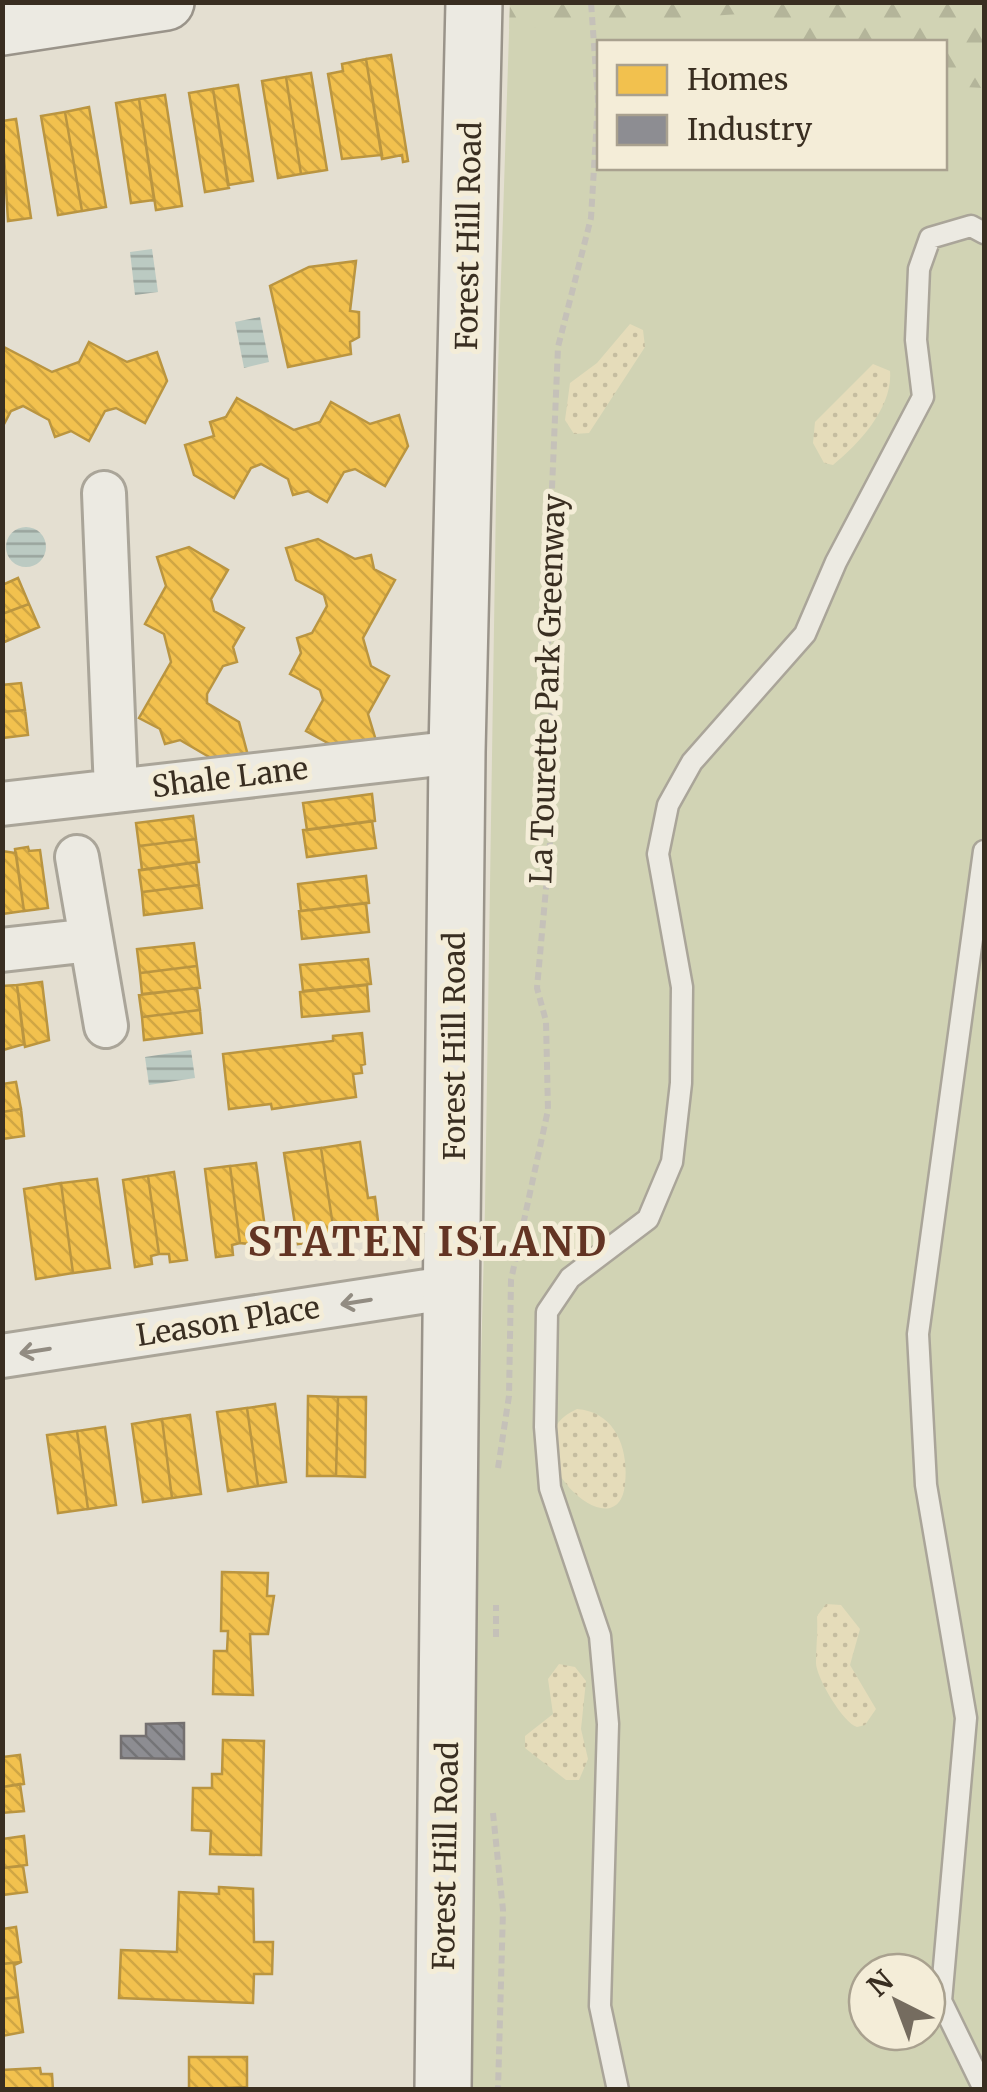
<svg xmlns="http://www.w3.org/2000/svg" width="987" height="2092" font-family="Merriweather,serif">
<defs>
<pattern id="forest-firs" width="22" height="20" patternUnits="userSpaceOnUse" patternTransform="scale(2.5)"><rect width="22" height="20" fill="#d1d3b4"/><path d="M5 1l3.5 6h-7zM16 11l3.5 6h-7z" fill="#b4b59a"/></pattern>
<pattern id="sand-dots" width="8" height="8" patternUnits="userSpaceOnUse" patternTransform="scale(2.5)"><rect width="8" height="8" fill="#e5dcba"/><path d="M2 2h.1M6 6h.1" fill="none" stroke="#c5bda0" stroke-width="1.8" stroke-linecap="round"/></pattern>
<pattern id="water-rules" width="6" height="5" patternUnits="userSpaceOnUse" patternTransform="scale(2.5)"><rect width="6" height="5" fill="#bbcac2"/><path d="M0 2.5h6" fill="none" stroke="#99a49d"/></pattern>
<pattern id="homes-back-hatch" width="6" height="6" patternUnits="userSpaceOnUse" patternTransform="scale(2.5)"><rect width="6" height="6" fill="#f2c14e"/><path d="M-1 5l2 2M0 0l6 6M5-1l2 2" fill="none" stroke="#d0a644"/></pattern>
<pattern id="industry-back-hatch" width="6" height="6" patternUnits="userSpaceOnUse" patternTransform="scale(2.5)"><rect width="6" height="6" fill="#8d8d92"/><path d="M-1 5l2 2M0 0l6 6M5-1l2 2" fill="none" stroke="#747477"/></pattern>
</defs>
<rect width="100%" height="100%" fill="#e4dfd1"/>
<!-- green -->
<path fill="#d1d3b4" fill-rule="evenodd" d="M 510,3 L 984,3 L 984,2089 L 462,2090 L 485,1208 L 498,369 ZM 600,42 L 944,42 L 944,168 L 600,168 ZM 867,1972 L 927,1972 L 927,2032 L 867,2032 Z"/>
<!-- forest -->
<path fill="url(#forest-firs)" d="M 510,3 L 984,3 L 984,88 L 945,86 L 944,42 L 806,42 L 740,14 L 509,29 Z"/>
<!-- sand -->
<path fill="url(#sand-dots)" d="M 630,324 L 643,330 L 645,347 L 589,433 L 574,434 L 565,420 L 570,383 L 597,363 Z
M 873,364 L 890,371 C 893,407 860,443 833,465 L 824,463 L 813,443 L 815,422 Z
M 577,1409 C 615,1412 629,1448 625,1484 C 618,1558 499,1444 577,1409 Z
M 826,1604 L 841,1605 L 860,1629 L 850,1665 L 876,1709 L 865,1725 L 857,1727 C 843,1723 816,1677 816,1663 C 816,1647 818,1633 817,1616 Z
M 559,1664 L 575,1667 L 586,1681 L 581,1729 L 588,1759 L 579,1780 L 566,1780 L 525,1748 L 525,1736 L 553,1714 L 548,1679 Z"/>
<!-- water -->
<path fill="url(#water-rules)" d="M 152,249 L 158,292 L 135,295 L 130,252 Z
M 260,317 L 269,362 L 244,368 L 235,322 Z
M6 547a20 20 0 1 1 40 0a20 20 0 1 1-40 0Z
M 191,1050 L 195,1078 L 149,1085 L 145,1057 Z"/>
<!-- homes -->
<path fill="url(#homes-back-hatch)" stroke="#ba9540" stroke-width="2.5" d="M 391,55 L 408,161 L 403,162 L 402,155 L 382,159 L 366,59 Z
M 366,59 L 382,155 L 342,159 L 328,74 L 343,71 L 342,64 Z
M 311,73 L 327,170 L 301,174 L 286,77 Z
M 286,77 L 301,174 L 278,178 L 262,81 Z
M 238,85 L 253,181 L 228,185 L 213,89 Z
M 213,89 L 229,188 L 205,192 L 189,93 Z
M 165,95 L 182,206 L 156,210 L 139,99 Z
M 139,99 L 154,200 L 131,203 L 116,103 Z
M 89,107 L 106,207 L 82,211 L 65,112 Z
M 65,112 L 82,211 L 58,215 L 41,116 Z
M 16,119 L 31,218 L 8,221 L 2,121 Z
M 356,261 L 350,311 L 359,312 L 359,337 L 350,342 L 351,354 L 288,367 L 270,286 L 309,267 Z
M 89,342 L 127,362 L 157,352 L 167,381 L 145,423 L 116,408 L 105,411 L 89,441 L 71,431 L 55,437 L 49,420 L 23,406 L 11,411 L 2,428 L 2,346 L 52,372 L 79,362 Z
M 237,398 L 294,430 L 320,422 L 331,402 L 370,424 L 399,415 L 408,446 L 385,486 L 355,469 L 344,472 L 327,502 L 308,491 L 293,495 L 288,479 L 261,464 L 251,468 L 234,498 L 194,475 L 185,445 L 214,436 L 210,422 L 226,417 Z
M 318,539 L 355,559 L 371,555 L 374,569 L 395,580 L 363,638 L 371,666 L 389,676 L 368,714 L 377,744 L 346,753 L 306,731 L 323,700 L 320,690 L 290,674 L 301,653 L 297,638 L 312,633 L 327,606 L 324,595 L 296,580 L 286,548 Z
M 189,547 L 228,570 L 211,599 L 214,611 L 244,628 L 233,647 L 237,662 L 223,666 L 207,694 L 207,703 L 239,722 L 247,752 L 216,761 L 180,740 L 165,744 L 160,729 L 139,718 L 171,662 L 164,634 L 145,624 L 166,586 L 157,557 Z
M 18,578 L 29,604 L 2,614 L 2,585 Z
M 29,604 L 39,627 L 2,643 L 2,614 Z
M 21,683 L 25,710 L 2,712 L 2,685 Z
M 25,710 L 28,735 L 2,738 L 2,712 Z
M 372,794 L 375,821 L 307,830 L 303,803 Z
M 193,816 L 196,839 L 139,846 L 136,823 Z
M 372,821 L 376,848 L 307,857 L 303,830 Z
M 196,839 L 199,862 L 142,870 L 139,846 Z
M 28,847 L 29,851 L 40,850 L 48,908 L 24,911 L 15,849 Z
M 2,851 L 16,853 L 24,911 L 2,914 Z
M 196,862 L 199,885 L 142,892 L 139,870 Z
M 366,876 L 369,903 L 301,911 L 298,884 Z
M 199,885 L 202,908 L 144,915 L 142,892 Z
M 366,903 L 369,932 L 302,939 L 299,911 Z
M 194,943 L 197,966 L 140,973 L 137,949 Z
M 368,959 L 371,984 L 303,991 L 300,965 Z
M 197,966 L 200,988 L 142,994 L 140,973 Z
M 42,982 L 49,1040 L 25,1047 L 17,985 Z
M 17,985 L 24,1044 L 3,1050 L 2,986 Z
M 367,985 L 369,1011 L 302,1017 L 300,992 Z
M 197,988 L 200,1010 L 142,1017 L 139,995 Z
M 200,1010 L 202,1033 L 144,1040 L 142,1017 Z
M 362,1033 L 365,1064 L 361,1065 L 362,1073 L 353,1074 L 356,1097 L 272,1109 L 271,1104 L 229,1109 L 223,1054 L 333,1041 L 333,1036 Z
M 16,1082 L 21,1109 L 2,1112 L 2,1084 Z
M 21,1109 L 24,1136 L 2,1139 L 2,1112 Z
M 360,1142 L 368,1198 L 375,1197 L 379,1229 L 335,1239 L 321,1148 Z
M 321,1148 L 335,1239 L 298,1244 L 284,1153 Z
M 256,1163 L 268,1250 L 250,1252 L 249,1244 L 240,1243 L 230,1166 Z
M 230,1166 L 240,1243 L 232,1245 L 233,1255 L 216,1257 L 205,1169 Z
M 174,1172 L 187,1260 L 170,1262 L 169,1254 L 159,1254 L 148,1176 Z
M 148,1176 L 159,1254 L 151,1256 L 152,1264 L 135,1267 L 123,1180 Z
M 97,1179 L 110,1268 L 73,1273 L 61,1183 Z
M 61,1183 L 73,1273 L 36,1279 L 24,1189 Z
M 308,1396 L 338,1397 L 336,1476 L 307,1476 Z
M 338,1397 L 366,1397 L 365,1477 L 336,1476 Z
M 275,1404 L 286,1482 L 258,1486 L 247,1408 Z
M 247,1408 L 258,1486 L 228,1491 L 217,1412 Z
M 190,1415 L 201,1494 L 172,1498 L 162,1419 Z
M 162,1419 L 172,1498 L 143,1502 L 132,1424 Z
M 105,1427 L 116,1505 L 88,1509 L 77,1431 Z
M 77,1431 L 88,1509 L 58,1513 L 47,1435 Z
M 222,1572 L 268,1573 L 267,1596 L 274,1596 L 268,1634 L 250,1634 L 253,1695 L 213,1694 L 214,1651 L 227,1651 L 228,1631 L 221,1631 Z
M 223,1740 L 264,1741 L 261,1855 L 210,1854 L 211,1831 L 192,1830 L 193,1788 L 212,1788 L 212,1774 L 222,1774 Z
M 20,1755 L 24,1784 L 2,1787 L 2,1757 Z
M 20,1784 L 24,1811 L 2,1813 L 2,1787 Z
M 24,1836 L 27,1865 L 2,1868 L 2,1839 Z
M 23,1866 L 27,1892 L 2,1895 L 2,1868 Z
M 219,1887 L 253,1889 L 254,1942 L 273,1942 L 272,1974 L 254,1974 L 253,2003 L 119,1998 L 121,1950 L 177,1952 L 179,1892 L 219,1894 Z
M 16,1927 L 21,1962 L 2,1964 L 2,1929 Z
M 21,1962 L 14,1965 L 18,1997 L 2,1999 L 2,1964 Z
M 18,1997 L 23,2032 L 2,2036 L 2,1999 Z
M 189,2057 L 247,2057 L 247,2087 L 189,2090 Z
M 40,2068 L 41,2074 L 52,2074 L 53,2090 L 2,2090 L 2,2070 Z"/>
<!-- industry -->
<path fill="url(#industry-back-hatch)" stroke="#747070" stroke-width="2.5" d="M 184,1723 L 184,1759 L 121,1758 L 121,1736 L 146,1736 L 146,1724 Z"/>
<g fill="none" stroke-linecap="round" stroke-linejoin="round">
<!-- lane casing -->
<g stroke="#aaa599" stroke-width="25">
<path id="lane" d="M 984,851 L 918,1334 L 926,1485 L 966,1718 L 941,2001 L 984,2089
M 618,2090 L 600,2006 L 608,1724 L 600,1636 L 550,1488 L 545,1427 L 547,1312 L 570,1278 L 648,1219 L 672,1162 L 681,1083 L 682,987 L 658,854 L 668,805 L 692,762 L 805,634 L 836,562 L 923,397 L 916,340 L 919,269 L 930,238 L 971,226 L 984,233"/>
</g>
<!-- street casing -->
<g stroke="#aaa599" stroke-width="48">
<path id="street" d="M 104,493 L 116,791
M 2,804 L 457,752
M 77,857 L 106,1026
M 2,950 L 91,940
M 2,1356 L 453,1287"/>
</g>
<!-- secondary casing -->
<g stroke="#9a948a" stroke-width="60">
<path id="secondary" d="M 2,27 L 166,2
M 443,2090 L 457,752 L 474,2"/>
</g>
<!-- path -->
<path stroke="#c5c1b9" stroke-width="6" stroke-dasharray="8 5" stroke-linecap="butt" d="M 498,1468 L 509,1396 L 511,1280 L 548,1110 L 546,1021 L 537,988 L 550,844 L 544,780 L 555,682 L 546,630 L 558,347 L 591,218 L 598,101 L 591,2
M 496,1637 L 496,1605
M 493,1813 L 503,1910 L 498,2090"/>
<!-- lane -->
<use href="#lane" stroke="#eceae2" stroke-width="20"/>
<!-- street -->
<use href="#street" stroke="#eceae2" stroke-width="42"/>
<!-- secondary -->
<use href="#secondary" stroke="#eceae2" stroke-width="55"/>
</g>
<!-- one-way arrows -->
<defs><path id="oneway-shaft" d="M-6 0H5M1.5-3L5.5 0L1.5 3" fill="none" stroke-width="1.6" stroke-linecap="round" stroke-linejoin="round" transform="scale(2.5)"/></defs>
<g stroke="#928c82">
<use href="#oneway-shaft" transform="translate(356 1302) rotate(171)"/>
<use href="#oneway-shaft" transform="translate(35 1351) rotate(171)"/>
</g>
<g text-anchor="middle" stroke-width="10" stroke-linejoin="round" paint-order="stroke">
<!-- street labels -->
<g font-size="30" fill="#392e21" stroke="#f4edd8">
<text transform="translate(469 236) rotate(-89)" y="10">Forest Hill Road</text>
<text transform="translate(548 689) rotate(-88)" y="10">La Tourette Park Greenway</text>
<text transform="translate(230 778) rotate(-7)" y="10">Shale Lane</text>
<text transform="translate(455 1046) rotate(-90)" y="10">Forest Hill Road</text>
<text transform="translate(228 1322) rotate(-9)" y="10">Leason Place</text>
<text transform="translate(446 1856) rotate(-89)" y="10">Forest Hill Road</text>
</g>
<!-- district labels -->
<g font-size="40" font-weight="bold" letter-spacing="2.5" fill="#633423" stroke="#f4edd8">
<text x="428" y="1256">STATEN ISLAND</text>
</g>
</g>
<!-- border -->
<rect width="987" height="2092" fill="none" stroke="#392e21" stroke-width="10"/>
<!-- legend -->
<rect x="597" y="40" width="350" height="130" fill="#f4edd8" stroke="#a9a18f" stroke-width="2.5"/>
<rect x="617" y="65" width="50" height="30" fill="#f2c14e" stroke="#a9a18f" stroke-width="2.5"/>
<text x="687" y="90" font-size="30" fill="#392e21">Homes</text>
<rect x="617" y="115" width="50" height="30" fill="#8d8d92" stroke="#a9a18f" stroke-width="2.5"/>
<text x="687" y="140" font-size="30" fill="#392e21">Industry</text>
<!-- north arrow -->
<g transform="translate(897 2002) rotate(318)"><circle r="48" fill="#f4edd8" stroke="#a9a18f" stroke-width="2.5"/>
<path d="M0-8L18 38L0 25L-18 38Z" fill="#756c5f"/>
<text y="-15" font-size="28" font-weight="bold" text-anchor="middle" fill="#392e21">N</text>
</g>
</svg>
